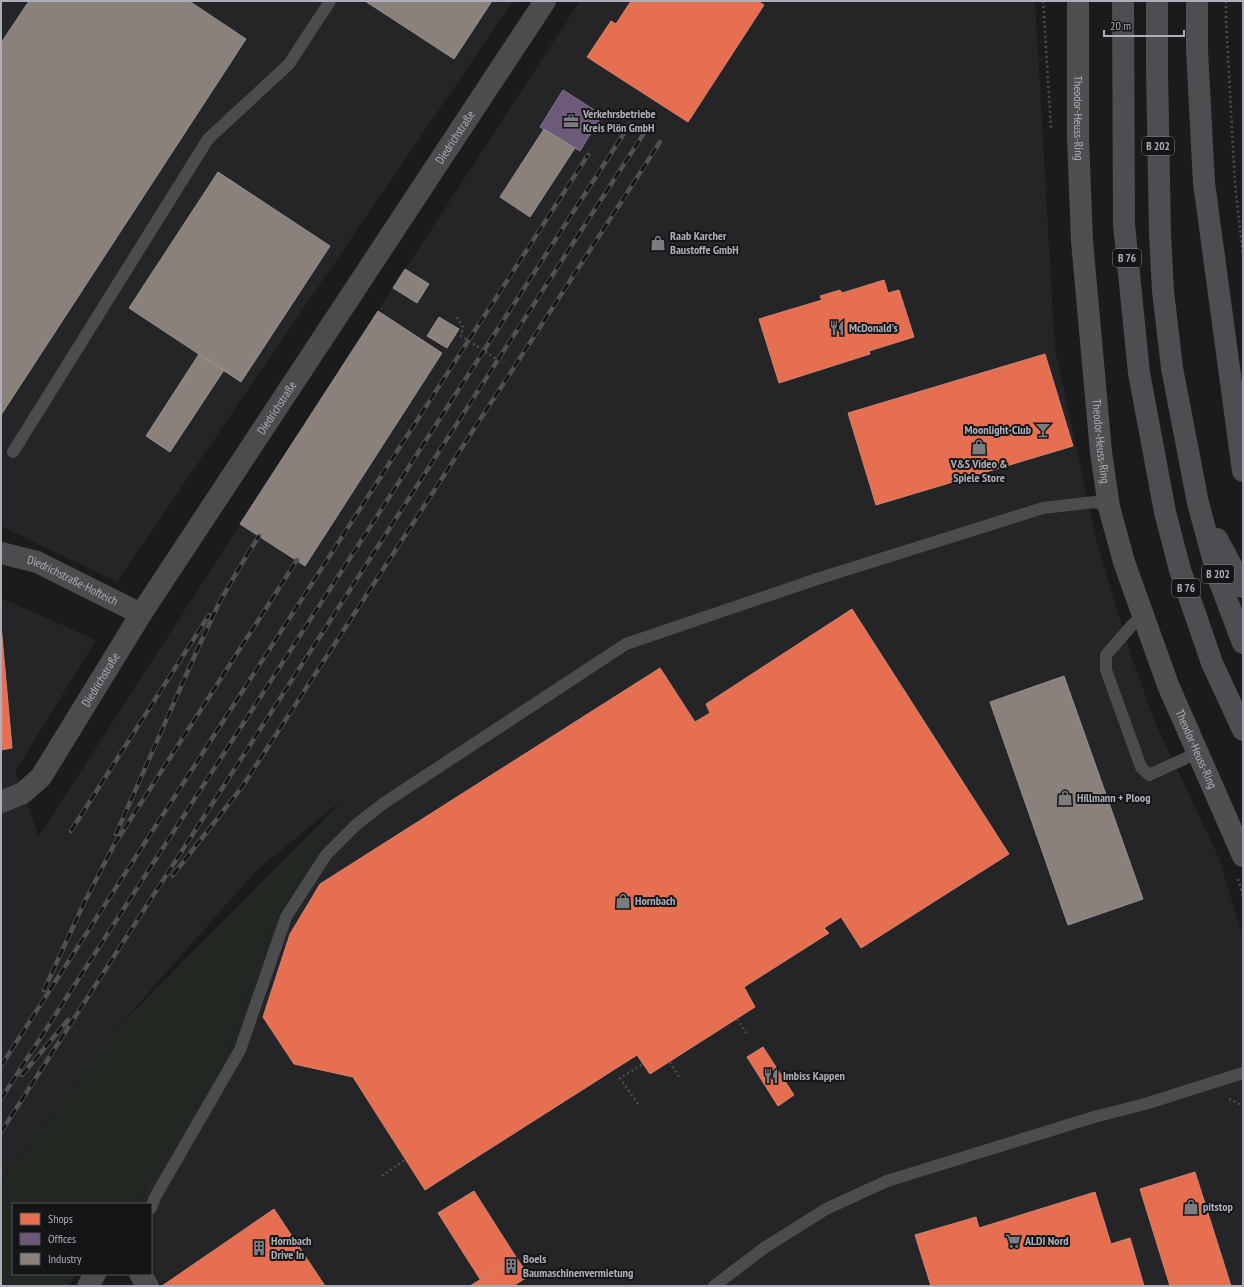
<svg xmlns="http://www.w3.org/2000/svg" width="1244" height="1287" font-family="'PT Sans Narrow',sans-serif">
<rect width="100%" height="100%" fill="#1b1b1b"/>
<!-- built -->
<path fill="#252527" d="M 1,1 L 513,1 L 117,582 L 1,526 Z
M 580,1 L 1035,1 L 1055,349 L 1097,543 L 1129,650 L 1158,729 L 1219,858 L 1243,938 L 1243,1286 L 162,1286 L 151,1270 L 151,1204 L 134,1204 L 226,1056 L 267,936 L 346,797 L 256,871 L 119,1026 L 1,1183 L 1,598 L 96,640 L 15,772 L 39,836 L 378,311 Z"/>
<!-- green -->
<path fill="#212822" d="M 347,796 L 267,936 L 226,1056 L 134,1204 L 13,1204 L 13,1274 L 77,1274 L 67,1286 L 1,1286 L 1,1183 L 119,1026 Z"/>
<!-- shops -->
<path fill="#e76f51" stroke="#d68270" d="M 631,1 L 758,1 L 764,5 L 688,122 L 587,57 L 611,21 L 616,24 Z
M 884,280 L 888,293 L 899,290 L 914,337 L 869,351 L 870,354 L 779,383 L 759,319 L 822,300 L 820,296 L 840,290 L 842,293 Z
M 1045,354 L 1073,446 L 876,505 L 848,413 Z
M 852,609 L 1009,854 L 861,948 L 841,917 L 824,928 L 829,933 L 744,987 L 755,1007 L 650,1074 L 637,1055 L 425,1190 L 353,1077 L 294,1064 L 263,1017 L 290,934 L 320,884 L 660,668 L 695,722 L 710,713 L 706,704 Z
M 1,625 L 12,748 L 1,750 Z
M 763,1047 L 794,1095 L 778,1106 L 747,1057 Z
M 1195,1172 L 1231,1286 L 1170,1286 L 1140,1189 Z
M 474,1191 L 516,1257 L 480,1279 L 438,1213 Z
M 1095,1192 L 1111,1244 L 1130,1238 L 1144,1286 L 931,1286 L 915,1235 L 976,1217 L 979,1228 Z
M 274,1209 L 325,1286 L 162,1286 Z
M 516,1257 L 529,1276 L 513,1286 L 470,1286 Z"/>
<!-- offices -->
<path fill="#6d597a" stroke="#80738d" d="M 563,90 L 602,115 L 580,151 L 540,127 Z"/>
<!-- industry -->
<path fill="#8a817c" stroke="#948f8f" d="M 29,1 L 189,1 L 246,39 L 1,415 L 1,43 Z
M 365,1 L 492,1 L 454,59 Z
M 544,129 L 575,148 L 530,217 L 500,197 Z
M 218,172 L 330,246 L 241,382 L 129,308 Z
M 405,269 L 429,284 L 417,303 L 393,288 Z
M 378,311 L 442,353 L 305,566 L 240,524 Z
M 439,317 L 459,329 L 447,348 L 427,336 Z
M 199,354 L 224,370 L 170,452 L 146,436 Z
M 1064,676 L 1143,899 L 1068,925 L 990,702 Z"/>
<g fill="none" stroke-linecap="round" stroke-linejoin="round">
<!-- path -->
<path stroke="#4c4d50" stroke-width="2.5" stroke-dasharray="2 3" stroke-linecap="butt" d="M 1043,1 L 1051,128
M 1226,1 L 1226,20 L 1235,184 L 1243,255
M 457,317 L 463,327 L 461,336 L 503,363
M 1238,879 L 1243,897
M 737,1019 L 747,1034
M 670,1062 L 679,1077
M 1229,1099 L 1243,1106
M 638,1104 L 620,1078 L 643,1064
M 382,1176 L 406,1159"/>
<!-- lane -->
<path stroke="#4b4c4e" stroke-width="12" d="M 13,452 L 208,139 L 289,64 L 330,1
M 1144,616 L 1133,624 L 1106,655 L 1106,670 L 1141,767 L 1149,775 L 1184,759 L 1197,751
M 151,1208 L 155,1197 L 240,1050 L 286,917 L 326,855 L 357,824 L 384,803 L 626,644 L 817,579 L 1043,508 L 1095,502 L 1109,507
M 714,1286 L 764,1248 L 826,1209 L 887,1181 L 1094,1117 L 1145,1104 L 1243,1073"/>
<!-- street -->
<g stroke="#4b4c4e" stroke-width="22">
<path id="s1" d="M 1,553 L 37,562 L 141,614"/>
<path id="s2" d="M 1,802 L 23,793 L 41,777 L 141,614 L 545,1"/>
<path d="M 140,1274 L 148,1286"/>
<path d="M 88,1286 L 95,1274"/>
</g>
<!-- secondary -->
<path stroke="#4f4f52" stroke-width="22" id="s3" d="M 1078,1 L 1078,138 L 1082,241 L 1101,452 L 1109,507 L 1124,562 L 1168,685 L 1243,856"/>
<!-- primary -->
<path stroke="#4d4e51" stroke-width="22" d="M 1197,1 L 1197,50 L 1204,183 L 1243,471"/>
<!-- highway -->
<path stroke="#4d4e51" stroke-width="22" d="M 1123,1 L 1124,224 L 1139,373 L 1165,512 L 1180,570 L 1212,663 L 1243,730
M 1157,1 L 1157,70 L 1160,234 L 1163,291 L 1172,368 L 1198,503 L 1218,577 L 1243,643
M 1217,539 L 1243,587"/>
<!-- rail casing -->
<g stroke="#505154" stroke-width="4.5">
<path id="rail" d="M 247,555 L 259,536
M 71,831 L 209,615
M 116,834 L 195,655 L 220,601 L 250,550
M 173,875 L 242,787 L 660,142
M 44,990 L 84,903 L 114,845 L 297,560
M 1,1066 L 588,155
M 22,1075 L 68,1020
M 1,1099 L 630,124
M 1,1132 L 644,133"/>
</g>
<!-- rail -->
<use href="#rail" stroke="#151517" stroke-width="3" stroke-dasharray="9" stroke-linecap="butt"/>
</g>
<!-- icons -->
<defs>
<g id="office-bare" transform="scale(1.2)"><path d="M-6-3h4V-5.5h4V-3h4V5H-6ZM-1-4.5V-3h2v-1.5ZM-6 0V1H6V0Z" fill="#7a7c82" stroke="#151517" stroke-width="2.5" paint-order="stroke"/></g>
<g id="shop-bare" transform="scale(1.2)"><path d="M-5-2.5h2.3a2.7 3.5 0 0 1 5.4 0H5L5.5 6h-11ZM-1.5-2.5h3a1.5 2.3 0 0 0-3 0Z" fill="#7a7c82" stroke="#151517" stroke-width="2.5" paint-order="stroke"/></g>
<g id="restaurant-bare" transform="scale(1.2)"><path d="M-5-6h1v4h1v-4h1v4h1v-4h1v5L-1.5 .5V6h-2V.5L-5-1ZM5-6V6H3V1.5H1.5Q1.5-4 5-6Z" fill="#7a7c82" stroke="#151517" stroke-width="2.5" paint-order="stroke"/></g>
<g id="bar-bare" transform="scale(1.2)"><path d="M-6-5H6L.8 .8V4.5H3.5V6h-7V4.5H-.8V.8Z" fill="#7a7c82" stroke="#151517" stroke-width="2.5" paint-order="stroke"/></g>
<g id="supermarket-bare" transform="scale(1.2)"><path d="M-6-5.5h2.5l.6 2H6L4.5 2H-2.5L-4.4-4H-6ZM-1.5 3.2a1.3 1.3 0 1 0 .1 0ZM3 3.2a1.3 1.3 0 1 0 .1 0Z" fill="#7a7c82" stroke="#151517" stroke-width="2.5" paint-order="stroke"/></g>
<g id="building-bare" transform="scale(1.2)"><path d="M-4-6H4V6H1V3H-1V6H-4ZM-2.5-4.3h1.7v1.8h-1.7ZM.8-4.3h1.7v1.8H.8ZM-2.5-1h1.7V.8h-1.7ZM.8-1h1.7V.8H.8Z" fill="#7a7c82" stroke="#151517" stroke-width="2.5" paint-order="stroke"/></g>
</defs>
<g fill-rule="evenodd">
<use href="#office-bare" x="571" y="121"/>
<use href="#shop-bare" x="658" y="243"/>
<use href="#restaurant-bare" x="837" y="328"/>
<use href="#bar-bare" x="1043" y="430"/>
<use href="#shop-bare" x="979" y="447"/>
<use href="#shop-bare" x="1065" y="798"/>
<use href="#shop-bare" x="623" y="901"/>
<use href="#restaurant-bare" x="771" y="1076"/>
<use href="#shop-bare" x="1191" y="1207"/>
<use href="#supermarket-bare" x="1013" y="1241"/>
<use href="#building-bare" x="259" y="1248"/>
<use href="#building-bare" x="511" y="1266"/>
</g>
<g text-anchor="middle" stroke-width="4" stroke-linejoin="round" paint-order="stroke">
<!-- shield labels -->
<g fill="#151517" stroke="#7f8289" stroke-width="1">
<rect x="1142" y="137" width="32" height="18" rx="3"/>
<rect x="1113" y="249" width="28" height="18" rx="3"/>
<rect x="1202" y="565" width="32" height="18" rx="3"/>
<rect x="1172" y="579" width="28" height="18" rx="3"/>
</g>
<g font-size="11" font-weight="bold" fill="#adb0ba">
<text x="1158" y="150">B 202</text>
<text x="1127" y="262">B 76</text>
<text x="1218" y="578">B 202</text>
<text x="1186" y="592">B 76</text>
</g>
<!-- poi labels -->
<g font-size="12" font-weight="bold" fill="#adb0ba" stroke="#151517" text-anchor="start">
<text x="583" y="118">Verkehrsbetriebe<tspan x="583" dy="14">Kreis Plön GmbH</tspan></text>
<text x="670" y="240">Raab Karcher<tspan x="670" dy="14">Baustoffe GmbH</tspan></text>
<text x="849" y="332">McDonald's</text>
<text x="1031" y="434" text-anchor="end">Moonlight-Club</text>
<text x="979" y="468" text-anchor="middle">V&amp;S Video &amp;<tspan x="979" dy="14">Spiele Store</tspan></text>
<text x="1077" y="802">Hillmann + Ploog</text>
<text x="635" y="905">Hornbach</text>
<text x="783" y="1080">Imbiss Kappen</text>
<text x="1203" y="1211">pitstop</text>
<text x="271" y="1245">Hornbach<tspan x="271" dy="14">Drive In</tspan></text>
<text x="1025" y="1245">ALDI Nord</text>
<text x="523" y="1263">Boels<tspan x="523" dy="14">Baumaschinenvermietung</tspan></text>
</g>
<!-- street labels -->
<g font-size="12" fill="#adb0ba" stroke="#151517">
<text dy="4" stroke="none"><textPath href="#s3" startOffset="117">Theodor-Heuss-Ring</textPath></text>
<text dy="4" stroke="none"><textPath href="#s2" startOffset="810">Diedrichstraße</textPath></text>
<text dy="4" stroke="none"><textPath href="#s2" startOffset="486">Diedrichstraße</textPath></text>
<text dy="4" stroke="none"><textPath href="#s3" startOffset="441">Theodor-Heuss-Ring</textPath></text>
<text dy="4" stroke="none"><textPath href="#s1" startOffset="77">Diedrichstraße-Hofteich</textPath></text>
<text dy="4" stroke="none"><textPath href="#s2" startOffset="162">Diedrichstraße</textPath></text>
<text dy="4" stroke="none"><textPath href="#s3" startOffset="765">Theodor-Heuss-Ring</textPath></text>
</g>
</g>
<!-- border -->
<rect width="1244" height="1287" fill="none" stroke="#adb0ba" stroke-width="4"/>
<!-- legend -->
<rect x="12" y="1203" width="140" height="72" fill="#151517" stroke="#525358"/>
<rect x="20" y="1213" width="20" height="12" fill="#e76f51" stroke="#525358"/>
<text x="48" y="1223" font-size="12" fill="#adb0ba">Shops</text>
<rect x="20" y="1233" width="20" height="12" fill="#6d597a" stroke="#525358"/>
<text x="48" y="1243" font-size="12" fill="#adb0ba">Offices</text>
<rect x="20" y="1253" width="20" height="12" fill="#8a817c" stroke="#525358"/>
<text x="48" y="1263" font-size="12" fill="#adb0ba">Industry</text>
<!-- scale -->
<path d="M1104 30v6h80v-6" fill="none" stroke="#adb0ba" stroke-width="2"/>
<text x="1110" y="30" font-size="12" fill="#adb0ba" stroke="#151517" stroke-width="3" paint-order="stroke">20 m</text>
</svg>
